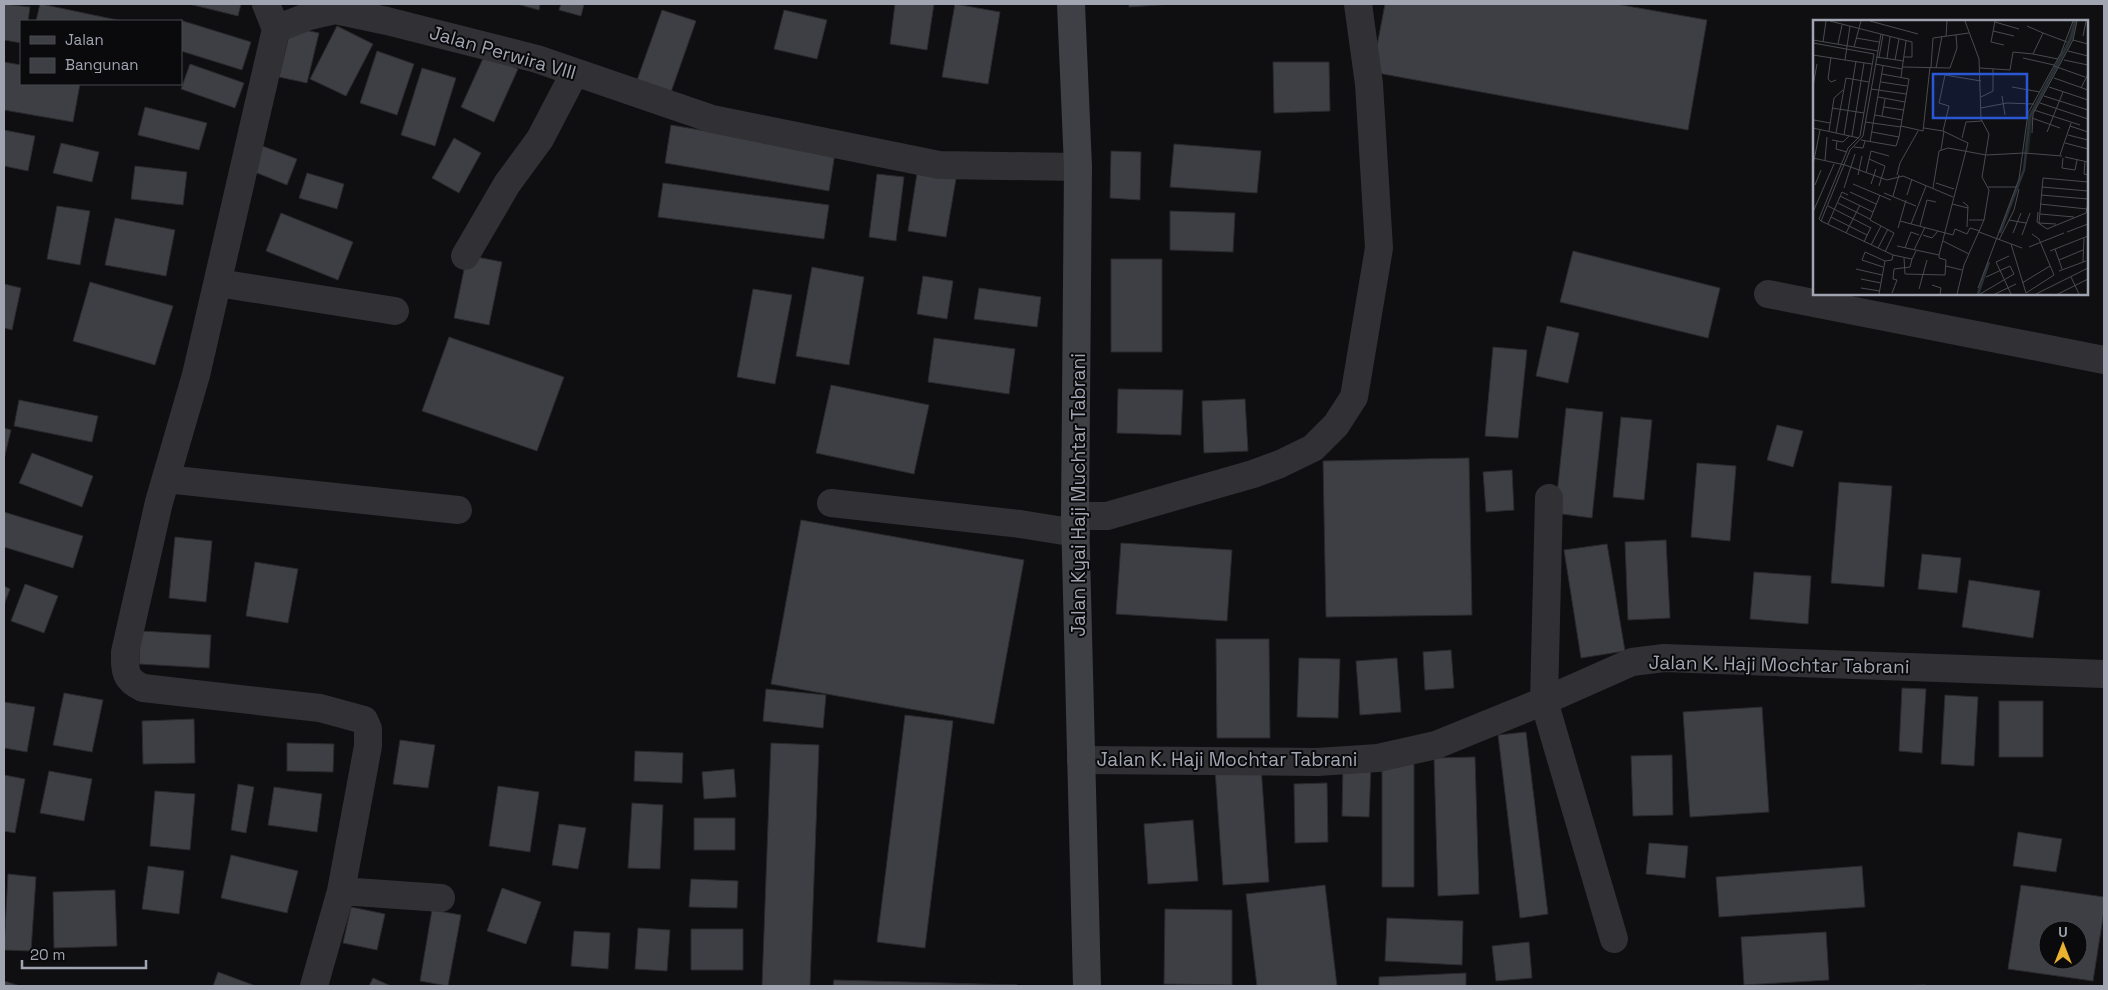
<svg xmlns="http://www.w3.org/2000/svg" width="2108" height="990" font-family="'Space Grotesk',sans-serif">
<rect width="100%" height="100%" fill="#0f0f11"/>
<!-- building -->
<path fill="#3e3f44" stroke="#2a292d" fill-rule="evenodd" d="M 4,4 L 30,7 L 28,21 L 21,21 L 21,43 L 4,40 Z
M 40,4 L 41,4 L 122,21 L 36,21 Z
M 189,4 L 241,4 L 238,16 Z
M 517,4 L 540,4 L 539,10 Z
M 561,4 L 584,4 L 581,16 L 559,10 Z
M 895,4 L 934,4 L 927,50 L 890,44 Z
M 955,4 L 1000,12 L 988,84 L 942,77 Z
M 1129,4 L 1172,4 L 1129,7 Z
M 1385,4 L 1616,4 L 1707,20 L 1688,130 L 1372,72 Z
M 662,10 L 696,21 L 670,95 L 636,83 Z
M 784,10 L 827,20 L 817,59 L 774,49 Z
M 180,20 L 251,42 L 242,70 L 181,51 Z
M 337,26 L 373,44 L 346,96 L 310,79 Z
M 291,27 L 319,33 L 307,83 L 279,77 Z
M 377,51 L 414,64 L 397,115 L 360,103 Z
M 485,54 L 518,69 L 494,122 L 461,107 Z
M 4,62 L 21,65 L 21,84 L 80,84 L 73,122 L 4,110 Z
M 1273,62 L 1329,62 L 1330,111 L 1274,113 Z
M 190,64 L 244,83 L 235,108 L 181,89 Z
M 422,68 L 456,78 L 435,146 L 401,135 Z
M 145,107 L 207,123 L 199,150 L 138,135 Z
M 671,125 L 835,153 L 829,191 L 665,163 Z
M 4,130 L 35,136 L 28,171 L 4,166 Z
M 454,138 L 481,153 L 459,193 L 432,178 Z
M 61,143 L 99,152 L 92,182 L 53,173 Z
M 257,144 L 297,159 L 287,185 L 247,169 Z
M 1174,144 L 1261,151 L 1257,193 L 1170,187 Z
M 1111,151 L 1141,152 L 1140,200 L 1110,198 Z
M 135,166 L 187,172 L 183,205 L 131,199 Z
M 918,167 L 957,173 L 946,237 L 908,231 Z
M 307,173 L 344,184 L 337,209 L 299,198 Z
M 877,174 L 904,177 L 896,241 L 869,237 Z
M 663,183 L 829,205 L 824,239 L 658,217 Z
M 57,206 L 90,211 L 80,265 L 47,259 Z
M 1170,211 L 1235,213 L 1233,252 L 1170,250 Z
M 281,213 L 353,242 L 338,280 L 266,251 Z
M 115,218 L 175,230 L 166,276 L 105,265 Z
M 1573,251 L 1720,288 L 1708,338 L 1560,302 Z
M 467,255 L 502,262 L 489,325 L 454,318 Z
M 1111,259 L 1162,259 L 1162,352 L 1111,352 Z
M 812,267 L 864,277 L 849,365 L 796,356 Z
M 923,276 L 953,281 L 947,319 L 917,314 Z
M 90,282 L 173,306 L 155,365 L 73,341 Z
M 4,284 L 21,288 L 12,330 L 4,328 Z
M 979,288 L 1041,297 L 1037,327 L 974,319 Z
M 753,289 L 792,295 L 775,384 L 737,377 Z
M 1547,326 L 1579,333 L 1568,383 L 1536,376 Z
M 449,337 L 564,377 L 537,451 L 422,411 Z
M 934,338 L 1015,349 L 1009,394 L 928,382 Z
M 1493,347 L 1527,350 L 1518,438 L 1485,436 Z
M 831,385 L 929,405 L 914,474 L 816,453 Z
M 1118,389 L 1183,390 L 1181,435 L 1117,433 Z
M 1245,399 L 1248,451 L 1204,453 L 1202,401 Z
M 19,400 L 98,416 L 92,442 L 14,426 Z
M 1566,408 L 1603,412 L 1592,518 L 1555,513 Z
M 1621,417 L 1652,420 L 1644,500 L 1613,497 Z
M 1777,425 L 1803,431 L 1793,467 L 1767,460 Z
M 4,428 L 11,430 L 4,459 Z
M 32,453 L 93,476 L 82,507 L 19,483 Z
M 1469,458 L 1472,615 L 1326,617 L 1323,461 Z
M 1697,463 L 1736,466 L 1730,541 L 1691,537 Z
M 1512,470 L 1514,510 L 1486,512 L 1483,472 Z
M 1839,482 L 1892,486 L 1884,587 L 1831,583 Z
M 4,512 L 83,536 L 73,568 L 4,547 Z
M 801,520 L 1024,560 L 994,724 L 771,684 Z
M 175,537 L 212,541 L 206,602 L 169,598 Z
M 1666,540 L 1670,618 L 1628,620 L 1625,542 Z
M 1121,543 L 1232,550 L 1227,621 L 1116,614 Z
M 1607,544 L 1625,651 L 1581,658 L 1564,550 Z
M 1922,554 L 1961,558 L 1957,593 L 1918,589 Z
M 255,562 L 298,569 L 288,623 L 246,616 Z
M 1754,572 L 1811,576 L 1808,624 L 1750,619 Z
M 1969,580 L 2040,591 L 2033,638 L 1962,627 Z
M 25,584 L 58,596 L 44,633 L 11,621 Z
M 4,586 L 10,589 L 4,605 Z
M 140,631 L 211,635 L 209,668 L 139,664 Z
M 1216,639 L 1269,639 L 1270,738 L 1217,738 Z
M 1451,650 L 1454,688 L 1425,690 L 1423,652 Z
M 1299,658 L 1340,659 L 1338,718 L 1297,717 Z
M 1397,658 L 1401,712 L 1360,715 L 1356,661 Z
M 1902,688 L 1926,689 L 1922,753 L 1899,751 Z
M 766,689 L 826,695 L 823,728 L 763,721 Z
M 64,693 L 103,700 L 92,752 L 53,745 Z
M 1945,695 L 1978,697 L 1974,766 L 1941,764 Z
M 1999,701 L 2043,701 L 2043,757 L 1999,757 Z
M 4,702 L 35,707 L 27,752 L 4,748 Z
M 1762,707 L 1769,812 L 1690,817 L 1683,712 Z
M 905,715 L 953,721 L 925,948 L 877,942 Z
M 194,719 L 195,763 L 143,764 L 142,721 Z
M 1526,732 L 1548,914 L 1520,918 L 1498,735 Z
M 400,740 L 435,745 L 428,788 L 393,784 Z
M 287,743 L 334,744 L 333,772 L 287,771 Z
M 771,743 L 819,745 L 810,986 L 762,986 Z
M 635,751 L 683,753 L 682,783 L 634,781 Z
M 1672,755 L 1673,815 L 1633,816 L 1631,756 Z
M 1475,757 L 1479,894 L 1438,896 L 1434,758 Z
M 1382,764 L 1414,764 L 1414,887 L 1382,887 Z
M 1343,765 L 1371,766 L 1369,817 L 1342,816 Z
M 1261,766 L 1269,882 L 1223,885 L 1215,769 Z
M 734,769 L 736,797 L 704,799 L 702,772 Z
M 49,771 L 92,779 L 84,821 L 40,813 Z
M 4,775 L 25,779 L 15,833 L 4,831 Z
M 1327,783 L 1328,842 L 1295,843 L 1294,784 Z
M 238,784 L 254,787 L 246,833 L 231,830 Z
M 498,786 L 539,792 L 530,852 L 489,846 Z
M 274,787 L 322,794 L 317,832 L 268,825 Z
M 155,791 L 195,794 L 190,850 L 150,846 Z
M 632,803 L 663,805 L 660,869 L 628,868 Z
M 694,818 L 735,818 L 735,850 L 694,850 Z
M 1193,820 L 1198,881 L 1148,884 L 1144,824 Z
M 559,824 L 586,828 L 578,869 L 552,865 Z
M 2018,832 L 2062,839 L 2056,872 L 2013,866 Z
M 1649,843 L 1688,846 L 1685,878 L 1646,874 Z
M 231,855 L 298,871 L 287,913 L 221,898 Z
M 148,866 L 184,871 L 179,914 L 142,909 Z
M 1862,866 L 1865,907 L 1719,917 L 1716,877 Z
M 8,874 L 36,877 L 31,951 L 4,950 Z
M 691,879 L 738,881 L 737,908 L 689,907 Z
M 1325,885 L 1337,986 L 1257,986 L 1246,894 Z
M 2021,885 L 2104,897 L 2104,911 L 2093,981 L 2008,969 ZM 2048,930 L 2078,930 L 2078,960 L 2048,960 Z
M 502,888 L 541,902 L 526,944 L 487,931 Z
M 115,890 L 117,946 L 54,948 L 53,892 Z
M 351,907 L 385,914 L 377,950 L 343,943 Z
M 1165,909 L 1232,910 L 1232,985 L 1164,984 Z
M 432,910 L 461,915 L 448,986 L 420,981 Z
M 1387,918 L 1463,921 L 1462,965 L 1385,961 Z
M 638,928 L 670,930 L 667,971 L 635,969 Z
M 691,929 L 743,929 L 743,970 L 691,970 Z
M 574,931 L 610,933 L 608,969 L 571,966 Z
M 1826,932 L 1829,980 L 1744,985 L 1741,937 Z
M 1529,942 L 1532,978 L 1496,981 L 1492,946 Z
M 218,972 L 256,986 L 213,986 Z
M 1466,973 L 1466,986 L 1379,986 L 1379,977 Z
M 373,978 L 391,986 L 369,986 Z
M 834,980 L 1017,985 L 833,986 Z
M 4,981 L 20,986 L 4,986 Z
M 1926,985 L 1926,986 L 1885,986 Z"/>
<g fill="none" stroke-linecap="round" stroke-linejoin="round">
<!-- street -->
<path stroke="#313135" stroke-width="28" d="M 266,4 L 276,29
M 465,256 L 507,184 L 540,139 L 575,72
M 218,283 L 395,311
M 1768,294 L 2104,360
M 166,479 L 458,510
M 1549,498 L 1544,701 L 1614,939
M 831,503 L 1020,524 L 1076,533
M 1075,516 L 1107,516 L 1253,474 L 1280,464 L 1313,448 L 1336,425 L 1354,397 L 1379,248 L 1369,84 L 1358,4
M 1081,760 L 1317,762 L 1378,758 L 1436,745 L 1544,701 L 1632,662 L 1664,658 L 2104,674
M 341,891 L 441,898
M 314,986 L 341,891 L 368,746 L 368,729 L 364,720 L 320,708 L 143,688 C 124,679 125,671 125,652 L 159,502 L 196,375 L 276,29 L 309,16 L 335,10 L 387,21 L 537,59 L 712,119 L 939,165 L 1078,167"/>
<!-- secondary -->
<path stroke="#3f4045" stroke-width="28" d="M 1071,4 L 1078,167 L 1075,516 L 1087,986"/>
</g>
<g text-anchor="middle" stroke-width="4" stroke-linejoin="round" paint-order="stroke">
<!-- street labels -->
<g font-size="19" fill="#a1a5b1" stroke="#0a0a0c">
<text transform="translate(503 52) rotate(16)" y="7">Jalan Perwira VIII</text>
<text transform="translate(1078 495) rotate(-90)" y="7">Jalan Kyai Haji Muchtar Tabrani</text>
<text transform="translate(1779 664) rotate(1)" y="7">Jalan K. Haji Mochtar Tabrani</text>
<text x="1227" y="766">Jalan K. Haji Mochtar Tabrani</text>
</g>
</g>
<!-- overview -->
<g transform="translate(1813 20)">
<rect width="275" height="275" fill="#0f0f11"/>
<path d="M 260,1 L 264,1 L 260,20 L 220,93 L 216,133 L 211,133 L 215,96 L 254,22 Z" fill="#1c231d"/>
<path fill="none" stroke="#2a3138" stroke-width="2.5" d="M 187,213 L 211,150 L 217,96 L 258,18 L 262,1M 165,274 L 176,242"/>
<path fill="none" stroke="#494b51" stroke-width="1" d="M 17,1 L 99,22 L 99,37 L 91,37M 57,1 L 105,14M 182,1 L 178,22 L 191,25M 182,2 L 206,9M 214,6 L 230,13M 180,11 L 201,16M 133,16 L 134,1M 270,16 L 273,1M 43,18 L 66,22M 0,20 L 65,31 L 50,116 L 37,130 L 8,201M 260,20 L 275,24M 10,22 L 13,1M 0,23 L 61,34 L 47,116 L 35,128 L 6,199 L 8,201M 25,24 L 29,5M 41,27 L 48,1M 65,31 L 68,14M 255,31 L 275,36M 220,34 L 245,39M 0,35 L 32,40 L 37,6M 18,37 L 15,59 L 18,62 L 23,60M 63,37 L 91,41M 66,37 L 70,15M 74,38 L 77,17M 210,38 L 241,45M 32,40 L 59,44M 82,40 L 86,19M 251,40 L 275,45M 62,44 L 89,49M 241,46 L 272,57M 90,47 L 137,48 L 144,28 L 143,15M 118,47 L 120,18 L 156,13M 123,48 L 129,16M 167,48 L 197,50 L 200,32 L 220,34 L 230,13 L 254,22M 88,57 L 93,21M 241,58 L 275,70M 68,62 L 94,66M 0,66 L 4,44M 199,67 L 227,72M 236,67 L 275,80M 268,68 L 275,54M 58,69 L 93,74M 189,76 L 192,95M 231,76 L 275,90M 65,77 L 92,82M 168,77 L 180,71 L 180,49M 227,83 L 275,99M 71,87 L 91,90M 19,88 L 51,93M 168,88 L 194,83 L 221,84M 221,90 L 267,105M 62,95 L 89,100M 69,96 L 72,79M 219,98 L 247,108M 52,102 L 88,107M 0,103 L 1,100 L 17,103M 88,106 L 110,111 L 117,47M 257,106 L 275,112M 0,108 L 46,118M 111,108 L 130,111 L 155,123 L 126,235M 16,111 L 21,78 L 30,70M 130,111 L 136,86 L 126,83 L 132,55 L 168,61M 59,112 L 86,117M 234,112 L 250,72M 23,113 L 33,58 L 56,62M 219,113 L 220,94 L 260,20 L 264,1M 31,115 L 43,41M 255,115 L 275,120M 39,116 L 51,43M 149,118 L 153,102 L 169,101M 19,120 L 30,122 L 36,116M 48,120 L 83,126 L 86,117 L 96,59 L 69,54M 24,121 L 23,129 L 34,132M 57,122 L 70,46M 252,123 L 275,129M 41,127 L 50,128 L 52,121M 128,130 L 131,111M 247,135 L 258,103M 252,137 L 275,142M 0,138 L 32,145 L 74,160 L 90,156 L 140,177M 250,138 L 249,148 L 262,150 L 264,140M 56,139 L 72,146 L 66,166M 12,140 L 14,117M 272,141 L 271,154 L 275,155M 0,145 L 7,110M 53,153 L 58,131 L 76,136M 45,155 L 49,136M 84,155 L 87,143 L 105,111M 123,163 L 141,169M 40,164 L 78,180M 58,164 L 63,149M 2,165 L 8,150M 175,167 L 204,167M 229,167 L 275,171M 31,168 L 42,134M 120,168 L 126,131 L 135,128 L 173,135 L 211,133 L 249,136M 37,172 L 63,184M 71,173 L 103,186M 67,175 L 57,200 L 81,213 L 72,232M 94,175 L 99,159M 228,175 L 275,179M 27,176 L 60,192M 80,176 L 86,155M 150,182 L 155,186 L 154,207M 25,183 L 57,199M 139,184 L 155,188M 227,184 L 274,189M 15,186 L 58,208M 0,192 L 21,144M 225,192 L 224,202 L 234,209 L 273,193 L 275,182M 227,194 L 261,197M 18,197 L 54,215M 156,200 L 171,200M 196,200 L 213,203M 8,201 L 80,235 L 99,239 L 103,231M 87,201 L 140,215 L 142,209 L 154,214 L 157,208 L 167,211M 226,203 L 230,158 L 275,162M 226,203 L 243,204M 15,204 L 29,172 L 35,175M 98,204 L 113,166M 107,206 L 114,180 L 123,182M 85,208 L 93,180M 166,212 L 209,228M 254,212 L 275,204M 33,213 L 47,185M 200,213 L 208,193M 110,215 L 119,218 L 125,211M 209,215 L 217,193M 186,220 L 201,190 L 206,169M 130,221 L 156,234M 51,222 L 58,207M 198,224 L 213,273 L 241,255 L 226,219 L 219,214M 58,225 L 68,206M 84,226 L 126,235 L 126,238 L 133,240 L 132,255 L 92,254 L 91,238M 216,227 L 251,213M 65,228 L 75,209M 92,228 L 98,212 L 106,215M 242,229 L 249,249M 101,230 L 112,207M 237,231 L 275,216M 196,236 L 183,242 L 198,274M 246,240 L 270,230M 270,242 L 271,218M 133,246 L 149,250M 70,247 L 49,240 L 52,232 L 72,241M 43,249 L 69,255M 246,251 L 273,241M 258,257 L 266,274M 48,259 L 68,263M 209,263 L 237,246M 119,265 L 128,268 L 127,274M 48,268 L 67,271M 165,268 L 206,159 L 215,93 L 248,33 L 260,1M 106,269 L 114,240M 79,273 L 84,260 L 80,259 L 81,249 L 97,247 L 99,239M 66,274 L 72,241 L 79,240 L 80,235M 144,274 L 151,245 L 171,200 L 176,170 L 169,157 L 176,114 L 168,99 L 166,39 L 152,1M 167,274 L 201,254 L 197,246 L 173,257M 182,274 L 203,264M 223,274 L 275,248M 245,274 L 275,259"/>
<path fill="#2a57d4" fill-opacity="0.15" stroke="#2a57d4" stroke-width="2.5" d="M 120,54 L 214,54 L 214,98 L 120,98 Z"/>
<rect width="275" height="275" fill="none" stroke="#a1a5b1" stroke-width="2.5"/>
</g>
<!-- border -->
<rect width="2108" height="990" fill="none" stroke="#a1a5b1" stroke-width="10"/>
<!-- legend -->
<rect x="20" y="20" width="162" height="65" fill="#0a0a0c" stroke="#46484e"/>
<rect x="30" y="36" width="25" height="8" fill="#3f4045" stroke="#46484e"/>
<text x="65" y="45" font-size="15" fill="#a1a5b1">Jalan</text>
<rect x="30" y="58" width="25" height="15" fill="#3e3f44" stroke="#46484e"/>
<text x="65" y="70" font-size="15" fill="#a1a5b1">Bangunan</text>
<!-- north arrow -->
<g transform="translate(2063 945)"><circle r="24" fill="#0a0a0c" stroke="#46484e"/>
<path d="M0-4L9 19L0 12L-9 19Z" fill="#eab22e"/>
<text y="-8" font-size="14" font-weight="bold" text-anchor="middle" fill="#a1a5b1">U</text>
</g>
<!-- scale -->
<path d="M22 960v8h124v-8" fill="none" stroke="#a1a5b1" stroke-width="2.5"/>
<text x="30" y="960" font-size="15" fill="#a1a5b1" stroke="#0a0a0c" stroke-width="4" paint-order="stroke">20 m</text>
</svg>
